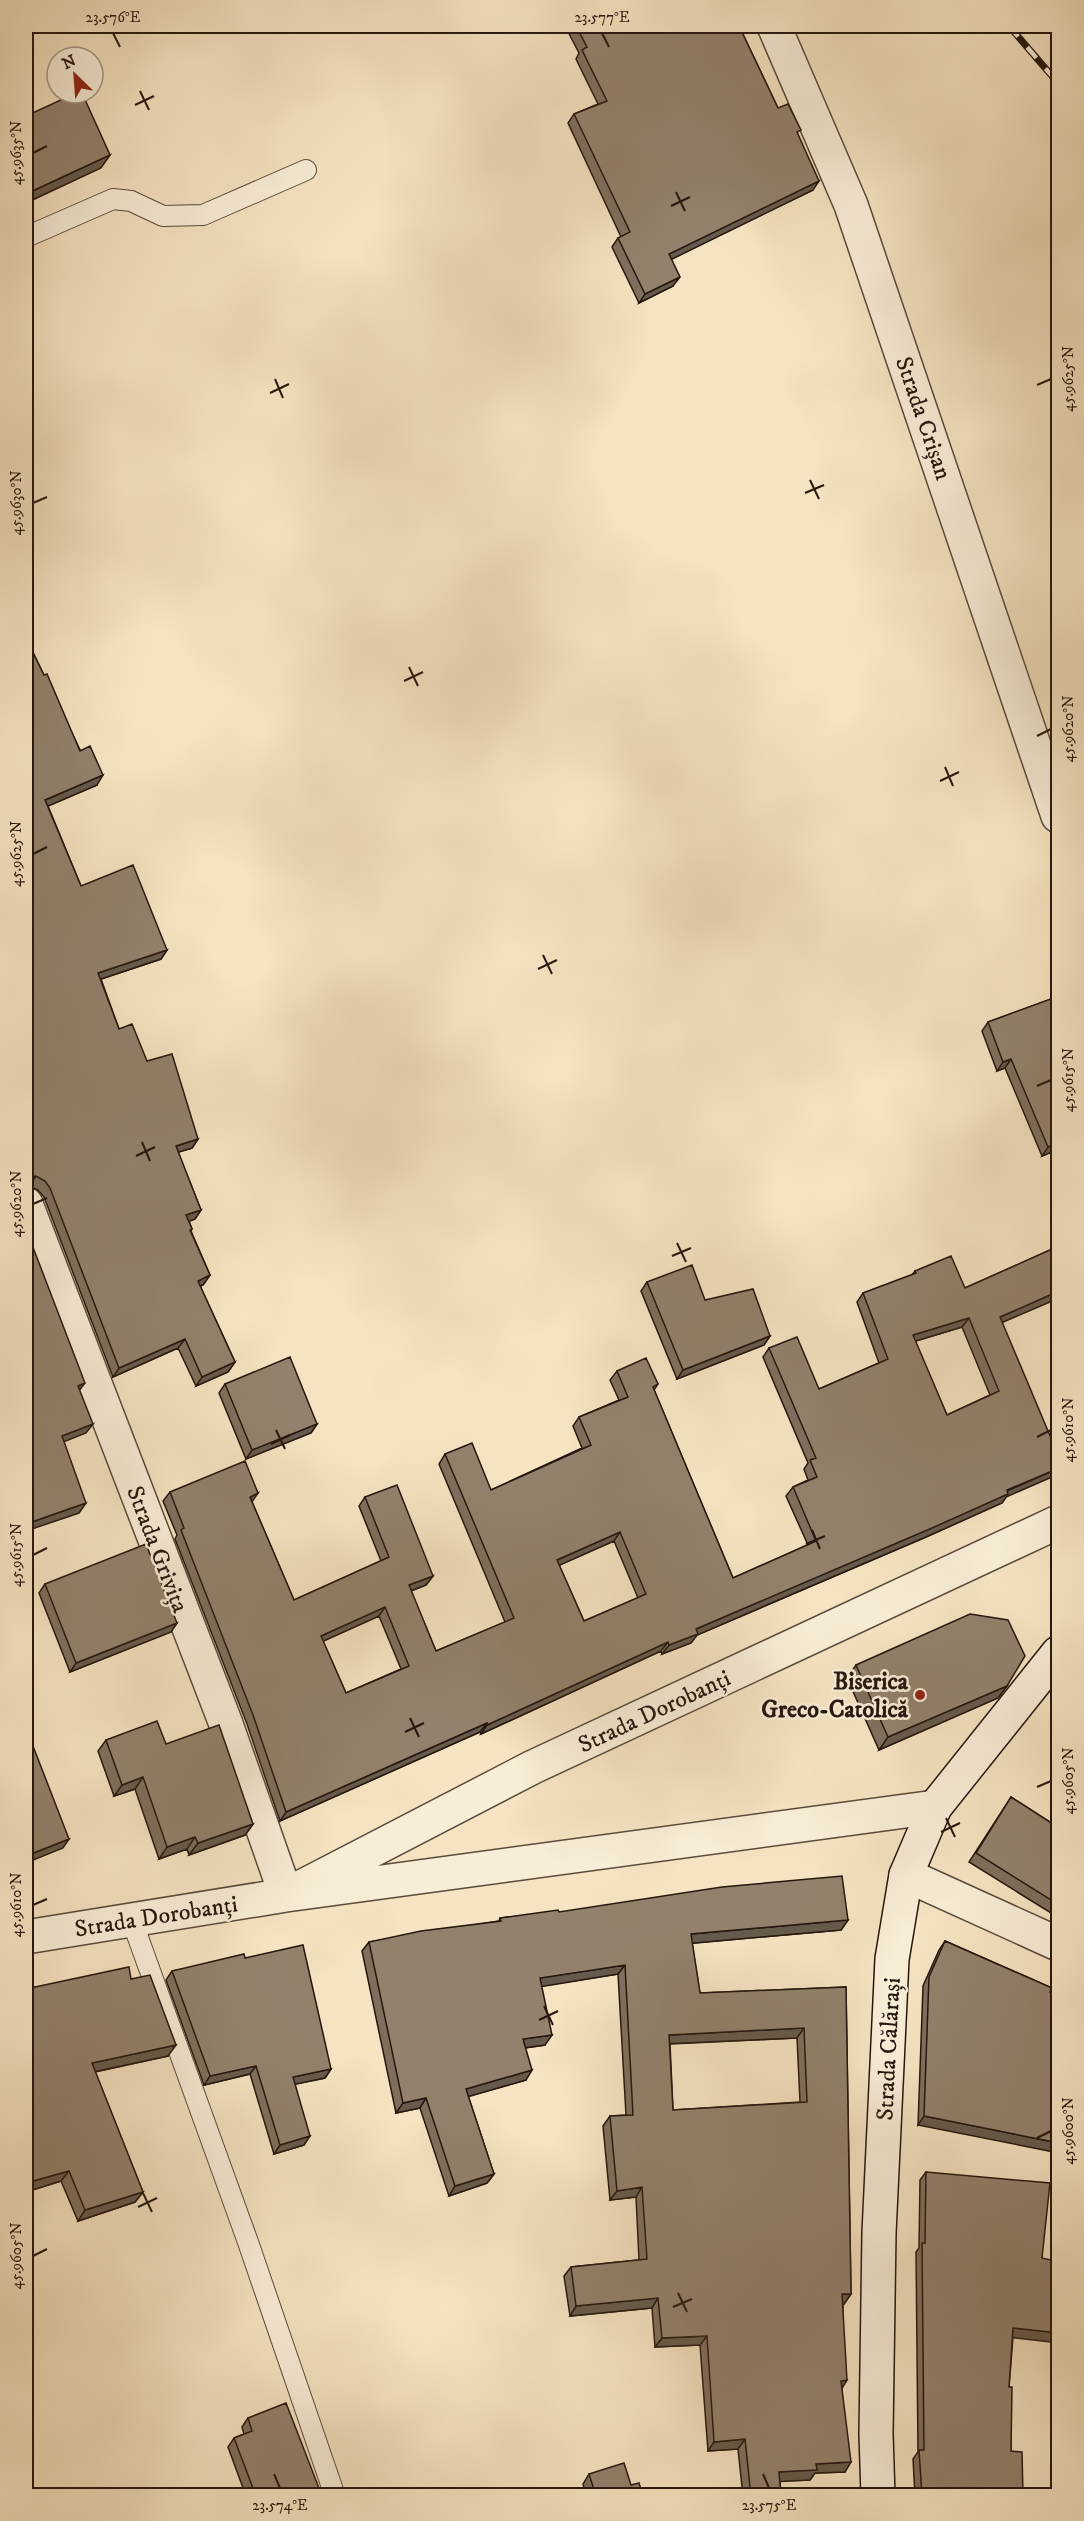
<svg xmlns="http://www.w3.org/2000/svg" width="1084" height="2521" font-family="'IM FELL DW Pica',serif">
<rect width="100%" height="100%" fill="#f5e3c1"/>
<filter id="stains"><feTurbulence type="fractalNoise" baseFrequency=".00333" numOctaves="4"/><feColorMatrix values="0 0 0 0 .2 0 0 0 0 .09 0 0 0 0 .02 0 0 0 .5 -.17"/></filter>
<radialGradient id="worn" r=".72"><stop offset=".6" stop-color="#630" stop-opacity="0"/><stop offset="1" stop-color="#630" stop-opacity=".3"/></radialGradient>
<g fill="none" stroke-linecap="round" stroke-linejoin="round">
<!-- service casing -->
<g stroke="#5a4a3c" stroke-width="22">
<path id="service" d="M 26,237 L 113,199 L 131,201 L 163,216 L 203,215 L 306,170
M 132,1921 L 248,2242 L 335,2496"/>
</g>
<!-- minor casing -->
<g stroke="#5a4a3c" stroke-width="36">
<path id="minor" d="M 774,26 L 851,205 L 1058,816
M 26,1204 L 226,1724 L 286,1895 L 533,1767 L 1058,1522
M 906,1875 L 1058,1944
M 26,1937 L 286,1895 L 935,1807"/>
</g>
<!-- secondary casing -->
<g stroke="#26170f" stroke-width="36">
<path id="secondary" d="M 878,2496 L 876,2434 L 879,2233 L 892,1959 L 906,1875 L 935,1807 L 1058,1653"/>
</g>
<!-- service -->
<use href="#service" stroke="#f8edd7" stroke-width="20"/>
<!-- minor -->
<use href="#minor" stroke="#f8edd7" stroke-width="33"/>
<!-- secondary -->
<use href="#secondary" stroke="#f8edd7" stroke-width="33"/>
<!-- rail casing -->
<g stroke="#26170f" stroke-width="7">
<path id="rail" d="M 1009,26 L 1058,83"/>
</g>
<!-- rail -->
<use href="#rail" stroke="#f8edd7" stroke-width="4.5" stroke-dasharray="14" stroke-linecap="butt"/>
</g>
<!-- wall -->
<path fill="#7e6f5d" stroke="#26170f" stroke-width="1.5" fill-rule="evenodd" d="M 565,26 L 739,26 L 778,108 L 798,134 L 813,190 L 671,259 L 673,286 L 639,303 L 612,247 L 618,238 L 621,237 L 568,123 L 574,114 L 598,104 L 576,59 L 579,53 Z
M 26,638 L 97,785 L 48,806 L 81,886 L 167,950 L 161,959 L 101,979 L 119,1029 L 147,1061 L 198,1139 L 192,1148 L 178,1152 L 201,1210 L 195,1219 L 189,1221 L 192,1229 L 191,1231 L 210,1275 L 203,1285 L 200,1286 L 235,1362 L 228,1372 L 196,1386 L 178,1348 L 113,1377 L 44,1197 L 38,1190 L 29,1186 L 26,1186 Z
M 1059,996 L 1059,1149 L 1042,1156 L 1005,1068 L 997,1071 L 982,1031 L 988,1022 Z
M 1059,1246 L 1059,1298 L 1002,1322 L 1006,1497 L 1002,1503 L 926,1537 L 697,1635 L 691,1643 L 662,1654 L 661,1651 L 481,1734 L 480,1732 L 280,1821 L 247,1724 L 175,1539 L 177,1535 L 163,1501 L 170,1492 L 252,1502 L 294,1600 L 381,1561 L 359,1506 L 365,1497 L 433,1576 L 426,1585 L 411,1591 L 436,1651 L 505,1622 L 439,1464 L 445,1454 L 491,1490 L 582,1448 L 573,1426 L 579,1417 L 619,1400 L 610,1380 L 617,1371 L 658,1384 L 654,1390 L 733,1578 L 808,1545 L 786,1496 L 793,1487 L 808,1480 L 804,1469 L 808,1463 L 763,1357 L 769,1348 L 819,1389 L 879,1363 L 857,1302 L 863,1293 L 912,1275 L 915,1271 L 965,1288 ZM 962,1327 L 990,1395 L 947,1415 L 915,1341 ZM 614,1541 L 638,1598 L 584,1621 L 559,1565 ZM 379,1616 L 401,1669 L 346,1693 L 323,1641 Z
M 647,1282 L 705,1300 L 770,1336 L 764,1345 L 677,1379 L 641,1291 Z
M 225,1384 L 317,1424 L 311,1433 L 246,1459 L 219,1393 Z
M 45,1584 L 177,1623 L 171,1632 L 70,1672 L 39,1593 Z
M 856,1665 L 1007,1686 L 998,1698 L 879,1750 L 847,1678 Z
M 106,1740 L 166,1744 L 253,1824 L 245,1835 L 189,1855 L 187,1849 L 159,1859 L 135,1789 L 114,1796 L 98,1751 Z
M 1011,1797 L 1059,1828 L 1059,1918 L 969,1862 Z
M 559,1912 L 848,1920 L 841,1930 L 692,1943 L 700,1993 L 846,1987 L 851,2294 L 844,2304 L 843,2304 L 842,2388 L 845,2472 L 815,2473 L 810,2480 L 780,2481 L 781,2496 L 743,2496 L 738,2449 L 708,2451 L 700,2345 L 655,2347 L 652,2308 L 570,2316 L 564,2276 L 571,2267 L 639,2260 L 636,2197 L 610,2200 L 603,2126 L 610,2116 L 626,2115 L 618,1974 L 541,1986 L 545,2045 L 525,2048 L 526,2080 L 468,2096 L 494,2174 L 487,2183 L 449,2196 L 420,2108 L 396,2113 L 362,1951 L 369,1942 L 499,1921 L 500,1918 ZM 797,2038 L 800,2102 L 673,2110 L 670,2044 Z
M 945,1941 L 1052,1988 L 918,2125 L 923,1986 L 939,1950 Z
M 245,1958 L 331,2069 L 325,2078 L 295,2084 L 304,2145 L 274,2154 L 250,2074 L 204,2085 L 166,1980 L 172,1971 Z
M 131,1979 L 168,2056 L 95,2072 L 143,2192 L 135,2202 L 78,2221 L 61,2181 L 26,2192 L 26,1988 Z
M 926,2172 L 1013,2337 L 1009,2387 L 1011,2451 L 1023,2496 L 915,2496 L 913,2459 L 918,2452 L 916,2252 L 919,2248 L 920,2180 Z
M 248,2418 L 322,2496 L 246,2496 L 228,2447 L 234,2438 L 244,2434 L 242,2427 Z
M 589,2474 L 631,2485 L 643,2496 L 586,2496 L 583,2484 Z"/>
<!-- shaded-wall -->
<path fill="#665a4c" stroke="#26170f" stroke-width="1.5" d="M 110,155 L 101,168 L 26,203 L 26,194 Z
M 819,181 L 813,190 L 662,264 L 669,254 Z
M 680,277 L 673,286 L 639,303 L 645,294 Z
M 103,775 L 97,785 L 39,810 L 45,800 Z
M 167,950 L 161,959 L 92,982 L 98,973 Z
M 1011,1059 L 1005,1068 L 997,1071 L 1003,1062 Z
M 198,1139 L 192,1148 L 169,1155 L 176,1146 Z
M 1059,1142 L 1059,1149 L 1042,1156 L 1048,1147 Z
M 36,1176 L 29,1186 L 26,1186 L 26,1178 Z
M 201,1210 L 195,1219 L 180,1225 L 186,1215 Z
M 210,1275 L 203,1285 L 192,1290 L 198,1281 Z
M 1059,1291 L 1059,1298 L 994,1326 L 1000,1317 Z
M 969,1318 L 962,1327 L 906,1344 L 913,1335 Z
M 770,1336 L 764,1345 L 677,1379 L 683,1370 Z
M 185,1339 L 178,1348 L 113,1377 L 119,1368 Z
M 235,1362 L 228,1372 L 196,1386 L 202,1377 Z
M 85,1383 L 78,1392 L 78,1386 Z
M 93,1424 L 86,1433 L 56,1445 L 62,1436 Z
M 317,1424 L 311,1433 L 246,1459 L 252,1450 Z
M 1059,1468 L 1059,1474 L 1006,1497 L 1002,1503 L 926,1537 L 697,1635 L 691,1643 L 662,1654 L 669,1645 L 696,1629 Z
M 258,1493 L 252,1502 L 250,1497 Z
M 86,1503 L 79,1513 L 26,1531 L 26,1524 Z
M 620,1532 L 614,1541 L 551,1569 L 557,1560 Z
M 433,1576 L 426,1585 L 402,1594 L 409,1585 Z
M 385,1607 L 379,1616 L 315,1645 L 321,1636 Z
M 177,1623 L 171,1632 L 70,1672 L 76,1663 Z
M 668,1642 L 661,1651 L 481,1734 L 487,1725 Z
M 1007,1686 L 998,1698 L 879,1750 L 888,1737 Z
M 487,1723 L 480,1732 L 280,1821 L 286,1812 Z
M 143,1777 L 135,1789 L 114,1796 L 122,1785 Z
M 253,1824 L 245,1835 L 189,1855 L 198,1843 Z
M 195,1837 L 187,1849 L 159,1859 L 167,1847 Z
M 69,1839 L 63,1848 L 26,1863 L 26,1856 Z
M 848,1920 L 841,1930 L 684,1944 L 691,1934 Z
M 625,1965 L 618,1974 L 533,1988 L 540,1978 Z
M 804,2028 L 797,2038 L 662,2044 L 669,2035 Z
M 552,2035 L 545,2045 L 516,2049 L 523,2039 Z
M 176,2045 L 168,2056 L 84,2074 L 92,2063 Z
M 256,2066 L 250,2074 L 204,2085 L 210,2076 Z
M 331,2069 L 325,2078 L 286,2086 L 293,2077 Z
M 532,2070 L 526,2080 L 460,2099 L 466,2089 Z
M 426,2098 L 420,2108 L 396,2113 L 403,2103 Z
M 924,2116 L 1059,2143 L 1059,2153 L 918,2125 Z
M 310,2136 L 304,2145 L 274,2154 L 280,2145 Z
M 69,2171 L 61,2181 L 26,2192 L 26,2183 Z
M 494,2174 L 487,2183 L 449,2196 L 455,2186 Z
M 642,2187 L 636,2197 L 610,2200 L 617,2191 Z
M 143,2192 L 135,2202 L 78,2221 L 85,2210 Z
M 842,2294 L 851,2294 L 844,2304 L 835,2304 Z
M 658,2298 L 652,2308 L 570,2316 L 576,2306 Z
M 1013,2328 L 1059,2333 L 1059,2343 L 1007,2337 Z
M 707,2336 L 700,2345 L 655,2347 L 662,2338 Z
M 847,2380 L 841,2390 L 841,2381 Z
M 745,2439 L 738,2449 L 708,2451 L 714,2442 Z
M 851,2462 L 845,2472 L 815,2473 L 810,2480 L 772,2482 L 779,2472 L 816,2464 Z"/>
<!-- building -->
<path fill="#92816c" stroke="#26170f" stroke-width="1.5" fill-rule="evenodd" d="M 576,26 L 739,26 L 778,108 L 788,104 L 801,130 L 797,132 L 819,181 L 669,254 L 680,277 L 645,294 L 618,238 L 630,232 L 574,114 L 607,101 L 582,50 L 587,47 Z
M 76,93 L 82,93 L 110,155 L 26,194 L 26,116 Z
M 26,638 L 44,675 L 47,674 L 80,751 L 90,746 L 103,775 L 45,800 L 81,886 L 133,865 L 167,950 L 98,973 L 119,1029 L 132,1024 L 147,1061 L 172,1054 L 198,1139 L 176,1146 L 201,1210 L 186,1215 L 192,1229 L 190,1230 L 210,1275 L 198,1281 L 235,1362 L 202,1377 L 185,1339 L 119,1368 L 50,1188 L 45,1181 L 36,1176 L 26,1178 Z
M 1059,996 L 1059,1142 L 1048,1147 L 1011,1059 L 1003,1062 L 988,1022 Z
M 26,1229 L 85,1383 L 78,1386 L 93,1424 L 62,1436 L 86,1503 L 26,1524 Z
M 1059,1246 L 1059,1291 L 1000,1317 L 1051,1438 L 1059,1435 L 1059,1468 L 1007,1490 L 1008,1494 L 932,1528 L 696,1629 L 698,1634 L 669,1645 L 668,1642 L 487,1725 L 487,1723 L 286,1812 L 253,1715 L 181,1530 L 184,1528 L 170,1492 L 245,1461 L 258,1493 L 250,1497 L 294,1600 L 389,1557 L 365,1497 L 397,1485 L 433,1576 L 409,1585 L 436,1651 L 514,1618 L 445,1454 L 472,1443 L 491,1490 L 591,1445 L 579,1417 L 628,1397 L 617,1371 L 646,1358 L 658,1384 L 653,1387 L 733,1578 L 816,1541 L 793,1487 L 817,1477 L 810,1460 L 816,1458 L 769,1348 L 797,1337 L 819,1389 L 888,1359 L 863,1293 L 916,1273 L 915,1271 L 951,1256 L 965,1288 ZM 969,1318 L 999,1391 L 947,1415 L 913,1335 ZM 620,1532 L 646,1594 L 584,1621 L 557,1560 ZM 385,1607 L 409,1666 L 346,1693 L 321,1636 Z
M 692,1265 L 705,1300 L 753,1289 L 770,1336 L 683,1370 L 647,1282 Z
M 290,1357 L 317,1424 L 252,1450 L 225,1384 Z
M 146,1544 L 177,1623 L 76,1663 L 45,1584 Z
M 970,1614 L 1008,1620 L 1025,1656 L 1007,1686 L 888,1737 L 856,1665 Z
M 157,1721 L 166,1744 L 219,1725 L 253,1824 L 198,1843 L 195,1837 L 167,1847 L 143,1777 L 122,1785 L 106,1740 Z
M 26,1728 L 69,1839 L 26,1856 Z
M 1011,1797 L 1059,1828 L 1059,1905 L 976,1853 Z
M 842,1876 L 848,1920 L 691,1934 L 700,1993 L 846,1987 L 851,2294 L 842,2294 L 847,2380 L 841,2381 L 851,2462 L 816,2464 L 817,2470 L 779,2472 L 781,2496 L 751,2496 L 745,2439 L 714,2442 L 707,2336 L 662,2338 L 658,2298 L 576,2306 L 571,2267 L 647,2259 L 642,2187 L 617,2191 L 610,2116 L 633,2115 L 625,1965 L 540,1978 L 552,2035 L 523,2039 L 532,2070 L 466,2089 L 494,2174 L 455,2186 L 426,2098 L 403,2103 L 369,1942 L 421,1931 L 501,1921 L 500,1918 L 558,1910 L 559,1912 L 722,1887 ZM 804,2028 L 807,2102 L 673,2110 L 669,2035 Z
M 945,1941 L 1052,1988 L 1050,1992 L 1059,1995 L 1059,2143 L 924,2116 L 929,1977 Z
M 303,1945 L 331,2069 L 293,2077 L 310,2136 L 280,2145 L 256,2066 L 210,2076 L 172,1971 L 244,1954 L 245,1958 Z
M 129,1967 L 131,1979 L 150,1975 L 176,2045 L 92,2063 L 143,2192 L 85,2210 L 69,2171 L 26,2183 L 26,1988 L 35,1987 Z
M 926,2172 L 1050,2183 L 1042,2258 L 1059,2262 L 1059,2333 L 1013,2328 L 1009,2387 L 1012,2387 L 1011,2451 L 1022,2452 L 1023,2496 L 922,2496 L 919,2450 L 924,2450 L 922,2243 L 925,2243 Z
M 286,2403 L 322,2496 L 256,2496 L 234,2438 L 252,2431 L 248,2418 Z
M 624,2463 L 631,2485 L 639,2483 L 643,2496 L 596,2496 L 589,2474 Z"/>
<!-- ticks -->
<path fill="none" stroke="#26170f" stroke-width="2" d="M 113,33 L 120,47M 602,33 L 609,47M 140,91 L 149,110M 135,105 L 154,96M 33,153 L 47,146M 676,192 L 685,211M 671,206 L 690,197M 275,379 L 283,398M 1037,385 L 1051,379M 270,393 L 289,384M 810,480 L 819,499M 805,493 L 824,485M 33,503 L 47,497M 409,667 L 418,686M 404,681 L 423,672M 1037,736 L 1051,729M 945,767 L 953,786M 940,781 L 959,772M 33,854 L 47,847M 543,955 L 552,974M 538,969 L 557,960M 1037,1086 L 1051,1080M 142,1142 L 150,1161M 136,1156 L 155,1147M 33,1204 L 47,1198M 677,1243 L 686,1262M 672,1256 L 691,1248M 276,1430 L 285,1449M 1037,1437 L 1051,1430M 271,1444 L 290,1435M 812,1530 L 820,1549M 806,1544 L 825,1536M 33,1555 L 47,1548M 410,1718 L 419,1737M 405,1732 L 424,1723M 1037,1787 L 1051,1781M 946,1818 L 955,1837M 941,1832 L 960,1823M 33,1905 L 47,1899M 544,2006 L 553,2025M 539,2020 L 558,2011M 1037,2138 L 1051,2131M 143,2193 L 152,2212M 138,2207 L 157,2198M 33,2256 L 47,2249M 678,2293 L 687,2312M 673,2307 L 692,2299M 274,2474 L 280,2488M 763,2474 L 769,2488"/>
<!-- markers -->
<circle fill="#8f2418" stroke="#f8edd7" stroke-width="2" cx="920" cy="1695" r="6"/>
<g text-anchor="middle" stroke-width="5" stroke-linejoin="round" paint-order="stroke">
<!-- street labels -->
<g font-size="24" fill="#26170f" stroke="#f8edd7">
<text transform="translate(924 418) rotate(71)" y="8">Strada Crișan</text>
<text transform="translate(158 1549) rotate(69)" y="8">Strada Grivița</text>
<text transform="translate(654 1711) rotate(-25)" y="8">Strada Dorobanți</text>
<text transform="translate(156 1916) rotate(-9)" y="8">Strada Dorobanți</text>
<text transform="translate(888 2049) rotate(-87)" y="8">Strada Călărași</text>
</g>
<!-- poi labels -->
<g font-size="24" font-weight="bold" fill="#26170f" stroke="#f8edd7" text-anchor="end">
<text x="908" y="1689">Biserica<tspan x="908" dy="28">Greco-Catolică</tspan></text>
</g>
</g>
<!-- margin -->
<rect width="1084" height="2521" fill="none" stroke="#f5e3c1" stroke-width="66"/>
<!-- north arrow -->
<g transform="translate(75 75) rotate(335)"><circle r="28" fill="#f8edd7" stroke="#a49787" stroke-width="1.5"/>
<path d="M0-4.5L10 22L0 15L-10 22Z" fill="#8f2418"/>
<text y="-9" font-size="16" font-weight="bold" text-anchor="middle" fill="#26170f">N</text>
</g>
<rect x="33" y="33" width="1018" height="2455" fill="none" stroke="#26170f" stroke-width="2"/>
<g font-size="15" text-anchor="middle" fill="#26170f">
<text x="113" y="22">23.576°E</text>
<text x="602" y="22">23.577°E</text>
<text transform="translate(16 153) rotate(-90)" y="5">45.9635°N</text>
<text transform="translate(1068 379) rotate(-90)" y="5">45.9625°N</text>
<text transform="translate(16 503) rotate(-90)" y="5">45.9630°N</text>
<text transform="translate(1068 729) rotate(-90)" y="5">45.9620°N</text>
<text transform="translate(16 854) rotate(-90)" y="5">45.9625°N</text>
<text transform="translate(1068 1080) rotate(-90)" y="5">45.9615°N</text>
<text transform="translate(16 1204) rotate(-90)" y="5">45.9620°N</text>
<text transform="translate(1068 1430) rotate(-90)" y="5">45.9610°N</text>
<text transform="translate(16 1555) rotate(-90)" y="5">45.9615°N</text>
<text transform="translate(1068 1781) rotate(-90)" y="5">45.9605°N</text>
<text transform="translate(16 1905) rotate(-90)" y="5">45.9610°N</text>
<text transform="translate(1068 2131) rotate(-90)" y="5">45.9600°N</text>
<text transform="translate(16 2256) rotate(-90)" y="5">45.9605°N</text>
<text x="280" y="2510">23.574°E</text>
<text x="769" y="2510">23.575°E</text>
</g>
<rect width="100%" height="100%" filter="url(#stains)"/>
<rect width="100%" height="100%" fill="url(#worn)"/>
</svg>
